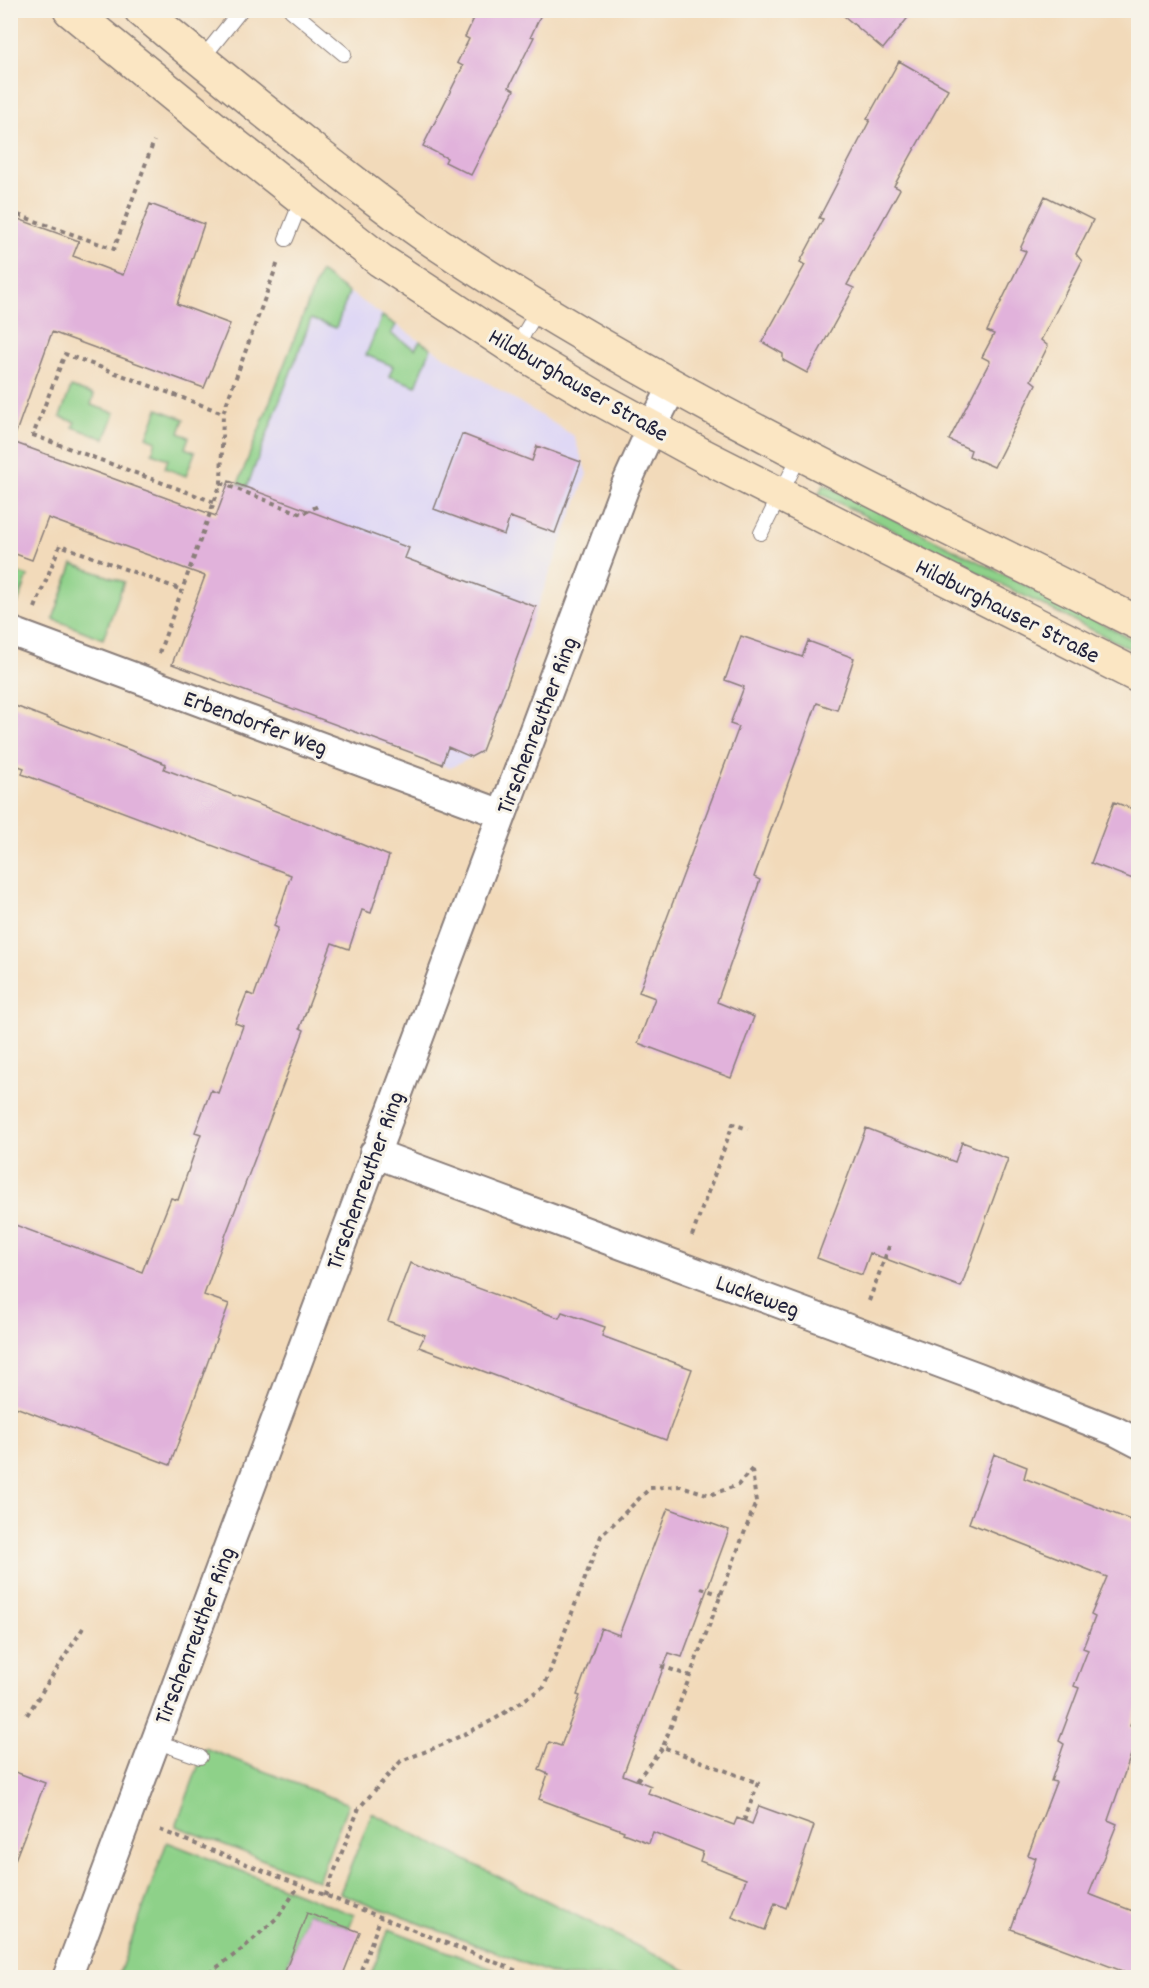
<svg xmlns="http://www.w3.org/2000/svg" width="1149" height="1988" font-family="Dekko,sans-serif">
<rect width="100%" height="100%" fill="#f7f3e8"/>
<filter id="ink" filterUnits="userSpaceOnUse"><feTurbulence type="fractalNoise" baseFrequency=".0167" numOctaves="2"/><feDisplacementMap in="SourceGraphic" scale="12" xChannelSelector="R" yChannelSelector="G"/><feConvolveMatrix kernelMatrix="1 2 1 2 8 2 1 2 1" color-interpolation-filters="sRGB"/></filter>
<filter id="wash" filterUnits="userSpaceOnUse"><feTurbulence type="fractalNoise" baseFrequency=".008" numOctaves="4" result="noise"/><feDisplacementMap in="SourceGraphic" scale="24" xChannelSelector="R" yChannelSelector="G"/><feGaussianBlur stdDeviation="1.35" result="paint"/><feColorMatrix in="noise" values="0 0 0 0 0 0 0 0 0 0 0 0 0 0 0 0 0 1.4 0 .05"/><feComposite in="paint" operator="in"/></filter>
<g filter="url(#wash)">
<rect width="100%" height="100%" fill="#f2daba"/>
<!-- built -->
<path fill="#ddd5f6" d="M 320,272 L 420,341 L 574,436 L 587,474 L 483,752 L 450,768 L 172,664 Z"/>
<!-- green -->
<path fill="#8ed189" stroke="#587a62" stroke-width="1.5" d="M 320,272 L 349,293 L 336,328 L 311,319 L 247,487 L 238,484 Z
M 382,316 L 396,325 L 391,334 L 415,349 L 420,341 L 431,348 L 416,386 L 389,376 L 393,366 L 366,355 Z
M 71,387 L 94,395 L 91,405 L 115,413 L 105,439 L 73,427 L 75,422 L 60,417 Z
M 158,409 L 184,419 L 179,433 L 189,437 L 185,448 L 195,452 L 186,476 L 165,468 L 168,459 L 152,453 L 156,441 L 147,437 Z
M 824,484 L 1138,642 L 1138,653 L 819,493 Z
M 73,564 L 124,582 L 103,639 L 53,619 Z
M 10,570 L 28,576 L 18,603 L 11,600 Z
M 205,1748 L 348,1804 L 318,1881 L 176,1826 Z
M 372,1813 L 699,1977 L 561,1977 L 340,1893 Z
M 167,1842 L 354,1915 L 349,1928 L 307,1913 L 283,1977 L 267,1977 L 257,1974 L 256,1978 L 127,1978 L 119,1974 Z
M 389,1929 L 513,1977 L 370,1977 Z"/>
<g id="blocks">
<!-- building -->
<path fill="#e1b2db" d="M 478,10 L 543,10 L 531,36 L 534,37 L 509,87 L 514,90 L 471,175 L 445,162 L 447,158 L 423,146 L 463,66 L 457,63 L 469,39 L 465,37 Z
M 837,10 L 914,10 L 883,49 Z
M 899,61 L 948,89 L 894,186 L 900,189 L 847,285 L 854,288 L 807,373 L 783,360 L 783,354 L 762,342 L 805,265 L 800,262 L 823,219 L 819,218 L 870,120 L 867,119 Z
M 1045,196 L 1093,220 L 1076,254 L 1082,261 L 1041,340 L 1048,346 L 1031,380 L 1036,384 L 994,467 L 969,456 L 971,450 L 949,440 L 990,361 L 982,357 L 994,334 L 987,331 L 1026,251 L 1020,249 Z
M 150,204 L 204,224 L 177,304 L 230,324 L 204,388 L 52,332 L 14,438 L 10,438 L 10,216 L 79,241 L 73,256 L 123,275 Z
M 462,434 L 532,461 L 537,446 L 581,462 L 555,533 L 510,517 L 504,535 L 434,509 Z
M 10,441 L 216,516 L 229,481 L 409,548 L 405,558 L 536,607 L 482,751 L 471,757 L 448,747 L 442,764 L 172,664 L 205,576 L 48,518 L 32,560 L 10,552 Z
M 741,636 L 802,657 L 808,641 L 854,658 L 837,710 L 817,703 L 754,877 L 760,880 L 717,1002 L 754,1017 L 731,1078 L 638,1043 L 655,998 L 639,992 L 739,727 L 730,724 L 744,687 L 725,680 Z
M 10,704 L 166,764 L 164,769 L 337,834 L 389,856 L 371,913 L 362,910 L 349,949 L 332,943 L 300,1028 L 304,1030 L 226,1234 L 204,1295 L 229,1304 L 170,1465 L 10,1405 L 10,1223 L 142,1272 L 171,1198 L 178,1200 L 201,1134 L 195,1132 L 211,1090 L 218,1093 L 243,1026 L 235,1023 L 247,993 L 254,996 L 278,928 L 274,926 L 291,875 L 22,774 L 24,768 L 10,763 Z
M 1114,802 L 1138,811 L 1138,881 L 1091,863 Z
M 866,1128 L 955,1162 L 962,1142 L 1008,1159 L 961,1287 L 870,1253 L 862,1275 L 817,1258 Z
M 410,1263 L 559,1318 L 562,1312 L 605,1327 L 602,1336 L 692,1369 L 666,1440 L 419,1347 L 425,1335 L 388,1321 Z
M 994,1454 L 1027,1467 L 1024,1478 L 1138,1523 L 1138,1704 L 1130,1726 L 1138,1730 L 1138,1735 L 1108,1820 L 1117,1824 L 1089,1894 L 1138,1913 L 1138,1977 L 1011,1929 L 1036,1858 L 1028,1855 L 1056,1782 L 1051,1781 L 1064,1744 L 1059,1741 L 1079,1688 L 1074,1686 L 1088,1650 L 1083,1648 L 1095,1617 L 1091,1615 L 1107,1577 L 969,1523 Z
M 668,1508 L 729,1530 L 682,1657 L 669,1653 L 623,1775 L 651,1786 L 648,1793 L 734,1825 L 737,1818 L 752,1824 L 759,1806 L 814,1826 L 786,1908 L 775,1903 L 765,1930 L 732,1917 L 746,1879 L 700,1861 L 703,1852 L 653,1832 L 649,1843 L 623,1833 L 624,1831 L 539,1799 L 548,1774 L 539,1770 L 549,1742 L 561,1746 L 580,1696 L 577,1695 L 601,1628 L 619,1635 Z
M 10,1770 L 45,1783 L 13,1865 L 10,1865 Z
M 307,1913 L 360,1932 L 342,1977 L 283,1977 Z"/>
</g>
</g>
<g filter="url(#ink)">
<use href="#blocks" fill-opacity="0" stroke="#8a7e7a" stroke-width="1.5"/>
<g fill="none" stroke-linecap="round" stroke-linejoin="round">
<!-- service casing -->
<g stroke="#8a7e7a" stroke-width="16">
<path id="service" d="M 291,10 L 344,54
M 201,60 L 241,10
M 286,239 L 302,199
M 515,349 L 539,308
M 761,533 L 801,453
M 155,1741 L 200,1757"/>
</g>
<!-- minor casing -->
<g stroke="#8a7e7a" stroke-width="32">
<path id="minor" d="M 10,631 L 502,814
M 374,1153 L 978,1377 L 1115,1431 L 1138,1443
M 67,1978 L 624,489 L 652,427 L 673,386"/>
</g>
<!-- secondary casing -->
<g stroke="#8a7e7a" stroke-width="36">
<path id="secondary" d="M 70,10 L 236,146 L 380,260 L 515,349 L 594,396 L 704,456 L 1138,676
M 141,10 C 200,60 260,108 320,156 C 359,186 397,217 438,244 C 659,392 901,504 1138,623"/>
</g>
<!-- path -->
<path stroke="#8a7e7a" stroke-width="4" stroke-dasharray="4.5 4.5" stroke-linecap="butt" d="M 10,212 L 114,249 L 154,141
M 221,483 L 302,514 L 320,505
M 214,502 L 33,435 L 65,354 L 223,413
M 35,608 L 60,545 L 182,590
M 159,653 L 221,483 L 223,413 L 278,262
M 692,1236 L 733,1124 L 748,1129
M 869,1301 L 890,1244
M 701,1588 L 721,1595
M 661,1666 L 690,1676
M 27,1715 L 85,1625
M 637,1780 L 663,1747
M 744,1821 L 758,1783 L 663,1747 L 756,1502 L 752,1470
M 160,1830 L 535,1978
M 325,1896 L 359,1808 L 401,1761 L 442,1745 L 495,1719 L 544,1687 L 601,1536 L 650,1488 L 681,1486 L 710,1495 L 738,1485 L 752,1469
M 202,1978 L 241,1950 L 278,1917 L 299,1886
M 358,1978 L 381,1917"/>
<!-- service -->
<use href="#service" stroke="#fff" stroke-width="14"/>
<!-- minor -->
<use href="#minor" stroke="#fff" stroke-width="28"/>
<!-- secondary -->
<use href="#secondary" stroke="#fbe6c3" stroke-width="33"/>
</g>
</g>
<g text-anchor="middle" stroke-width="6" stroke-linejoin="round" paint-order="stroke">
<!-- street labels -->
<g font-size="24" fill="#22223b" stroke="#f7f3e8">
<text transform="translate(579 384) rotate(30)" y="8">Hildburghauser Straße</text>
<text transform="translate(1008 610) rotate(27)" y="8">Hildburghauser Straße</text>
<text transform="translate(256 722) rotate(20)" y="8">Erbendorfer Weg</text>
<text transform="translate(536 725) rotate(-69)" y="8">Tirschenreuther Ring</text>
<text transform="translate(364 1180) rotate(-70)" y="8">Tirschenreuther Ring</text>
<text transform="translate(758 1295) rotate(20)" y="8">Luckeweg</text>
<text transform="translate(194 1635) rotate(-69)" y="8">Tirschenreuther Ring</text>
</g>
</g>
<!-- margin -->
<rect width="1149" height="1988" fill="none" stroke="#f7f3e8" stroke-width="36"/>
</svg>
